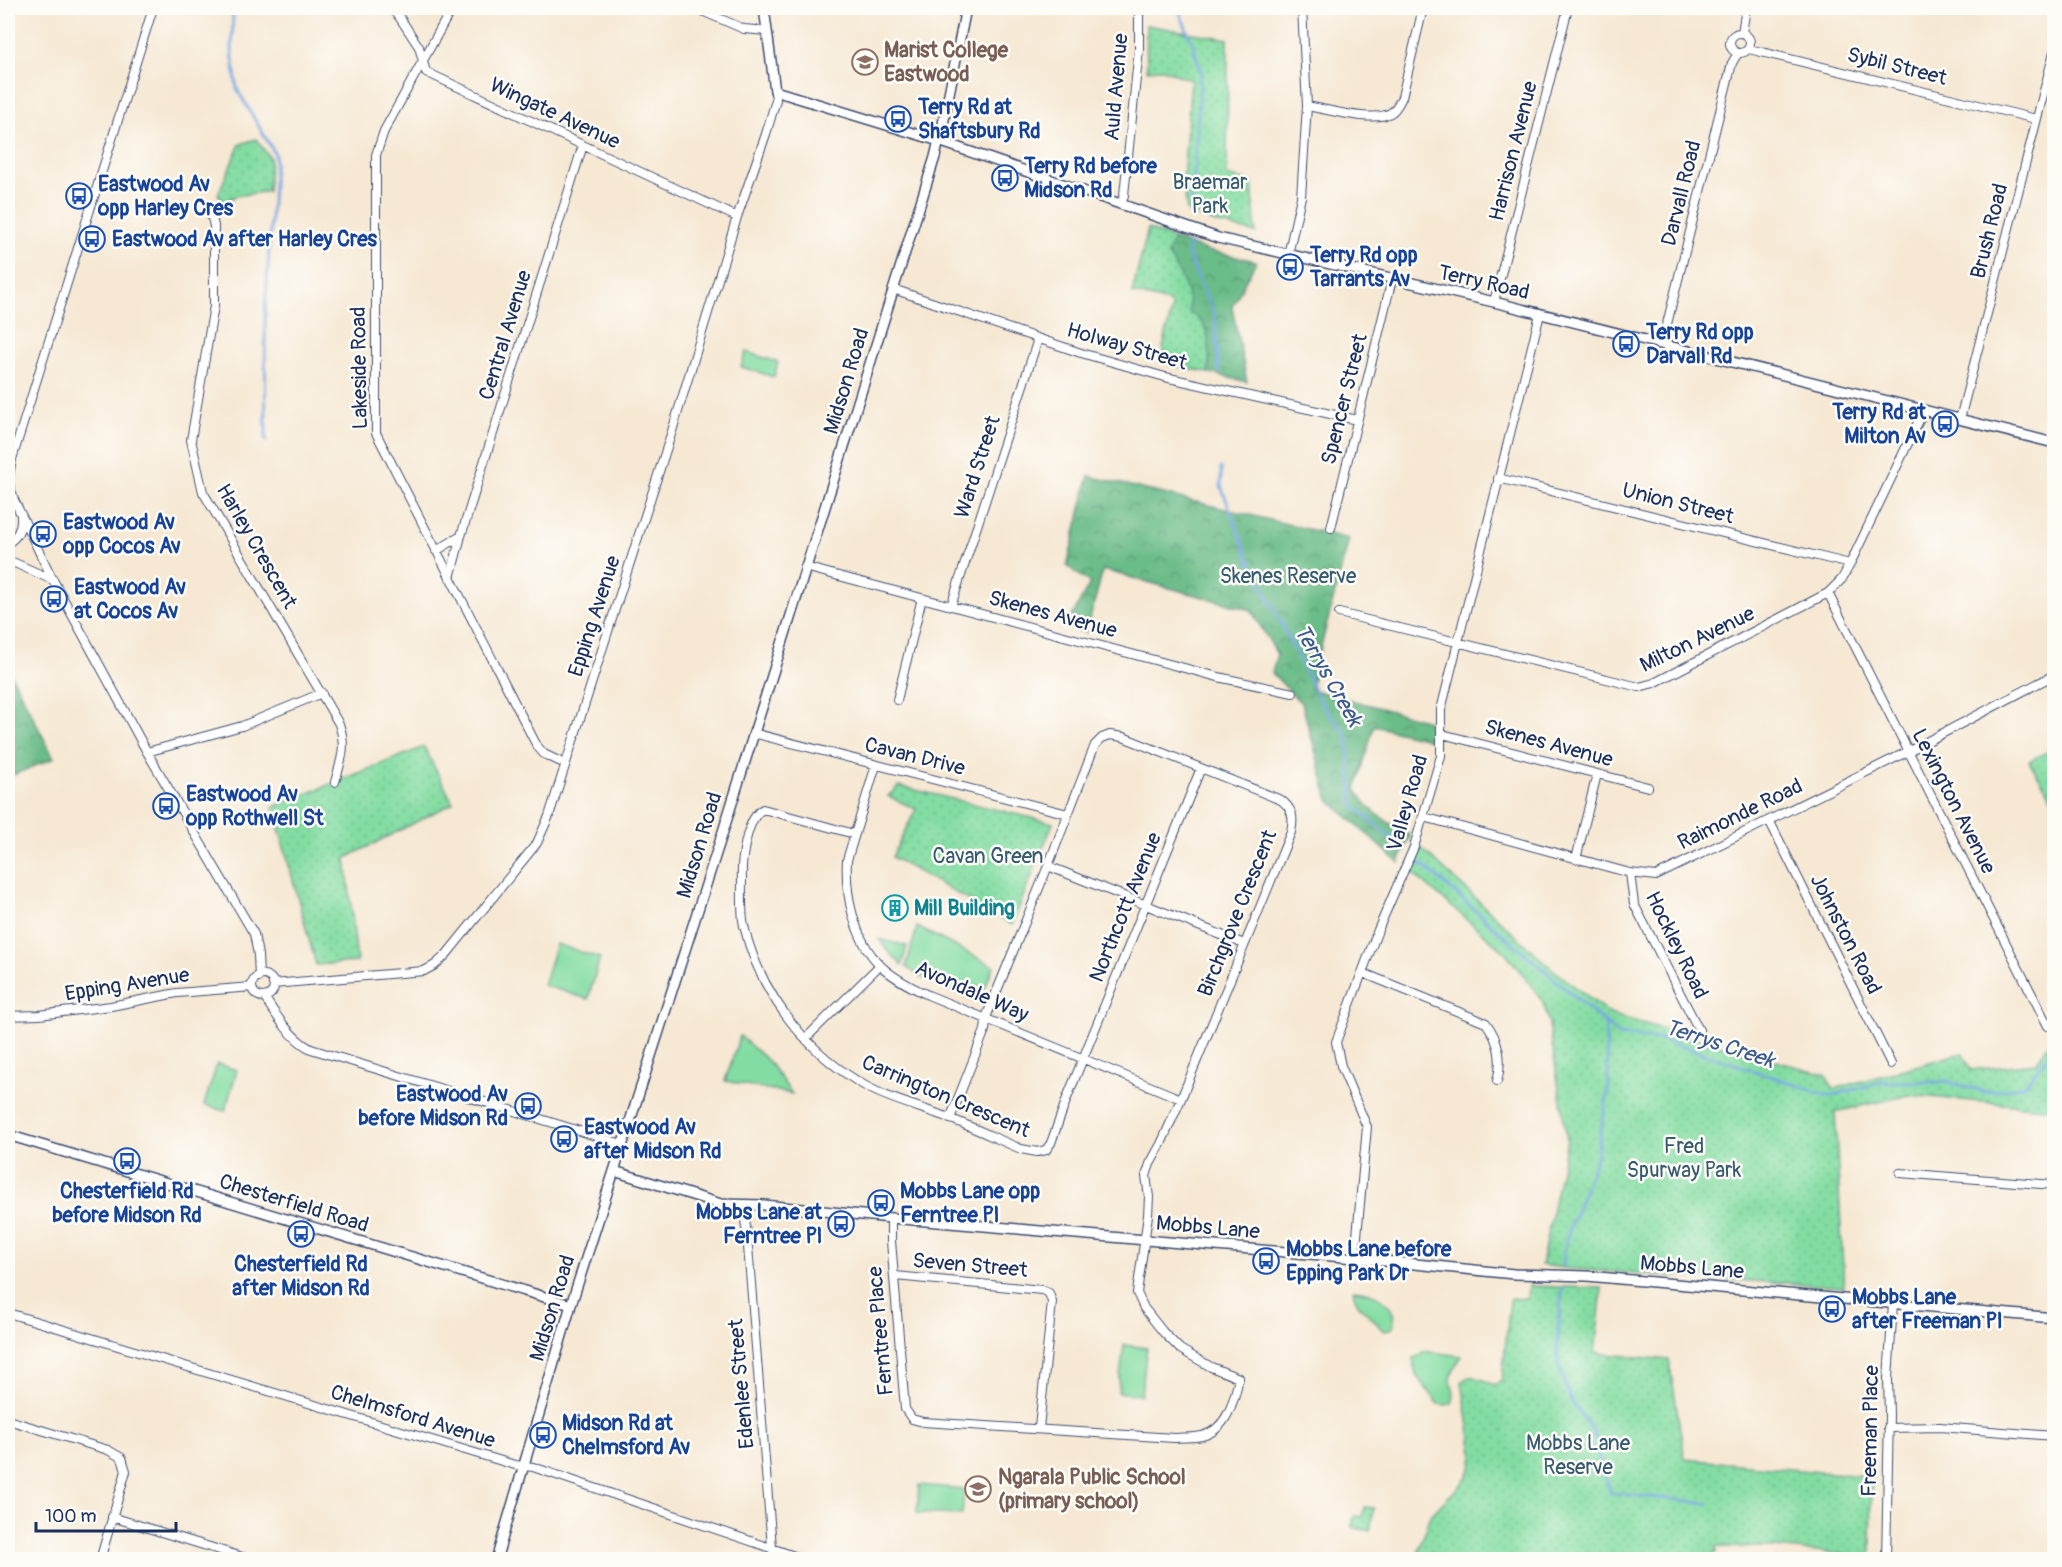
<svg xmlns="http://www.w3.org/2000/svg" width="2062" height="1567" font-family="Pangolin,sans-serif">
<defs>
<pattern id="forest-crowns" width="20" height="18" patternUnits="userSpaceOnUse" patternTransform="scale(1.5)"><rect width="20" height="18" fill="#6abc88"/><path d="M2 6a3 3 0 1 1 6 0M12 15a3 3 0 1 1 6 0" fill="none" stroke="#569972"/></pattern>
<pattern id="park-dots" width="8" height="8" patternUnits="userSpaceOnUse" patternTransform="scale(1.5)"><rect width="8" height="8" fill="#83dda2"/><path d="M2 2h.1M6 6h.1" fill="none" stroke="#71be8e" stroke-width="1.8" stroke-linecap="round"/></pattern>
</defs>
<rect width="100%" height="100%" fill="#fdfcf7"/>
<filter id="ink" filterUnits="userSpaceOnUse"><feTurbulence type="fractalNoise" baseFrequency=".0167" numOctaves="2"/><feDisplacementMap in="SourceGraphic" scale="12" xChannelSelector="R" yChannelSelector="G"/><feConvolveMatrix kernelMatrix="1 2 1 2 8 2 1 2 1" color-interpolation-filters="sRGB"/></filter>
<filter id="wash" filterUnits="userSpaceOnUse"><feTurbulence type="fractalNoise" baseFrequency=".008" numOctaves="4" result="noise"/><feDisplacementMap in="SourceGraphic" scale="24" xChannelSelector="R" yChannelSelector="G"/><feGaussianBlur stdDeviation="1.35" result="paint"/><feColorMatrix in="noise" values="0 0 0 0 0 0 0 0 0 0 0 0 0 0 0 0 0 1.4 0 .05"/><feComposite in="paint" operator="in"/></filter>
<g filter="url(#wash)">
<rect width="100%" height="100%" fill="#f6e8d3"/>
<!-- grass -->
<path fill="#83dda2" stroke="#4f8680" stroke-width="1.5" d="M 746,352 L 778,362 L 774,377 L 741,367 Z
M 917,927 L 994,966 L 980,999 L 977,1001 L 923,978 L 906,967 Z
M 879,939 L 907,946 L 902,965 L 887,950 Z
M 556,944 L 600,958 L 588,999 L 543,985 Z
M 740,1036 L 768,1061 L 792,1094 L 725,1081 Z
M 217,1064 L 237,1070 L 225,1111 L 204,1105 Z
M 1353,1290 C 1374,1291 1399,1303 1393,1328 L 1385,1331 C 1378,1328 1379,1324 1374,1320 C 1364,1310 1355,1305 1353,1290 Z
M 1124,1345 L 1147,1348 L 1141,1395 L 1118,1392 Z
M 1423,1351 L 1462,1356 C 1458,1362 1451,1371 1451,1379 C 1452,1388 1456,1394 1452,1403 L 1446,1405 L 1439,1404 C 1429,1392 1410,1374 1414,1358 L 1421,1355 Z
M 919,1485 L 964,1489 L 962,1515 L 917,1513 Z"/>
<!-- forest -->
<path fill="url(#forest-crowns)" stroke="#427673" stroke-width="1.5" d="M 1174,239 L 1208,251 L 1256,261 L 1232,307 L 1247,382 L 1209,373 L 1207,330 L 1189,314 L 1177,271 L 1167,252 Z
M 1089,476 L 1349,539 L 1310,689 L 1429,721 L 1432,740 L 1374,726 L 1356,789 C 1369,813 1388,822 1410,836 L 1399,863 L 1329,800 L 1302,704 L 1272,673 L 1277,654 L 1251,610 L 1103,570 L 1086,633 L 1066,627 L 1090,583 L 1067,566 Z
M 8,668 L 54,758 L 8,777 Z"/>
<!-- park -->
<path fill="url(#park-dots)" stroke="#4f8680" stroke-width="1.5" d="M 1146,25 L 1228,39 L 1227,176 L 1252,182 L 1256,233 L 1216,223 L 1187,212 L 1183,178 L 1191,80 L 1163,69 L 1147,70 Z
M 256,139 L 270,158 L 268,191 L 236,196 L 224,202 L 218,194 L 240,144 Z
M 1148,229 L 1174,239 L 1167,253 C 1177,270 1192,292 1189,313 C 1214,322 1208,352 1209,373 L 1160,362 L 1172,307 L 1169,302 L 1132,293 Z
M 424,747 L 453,803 L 346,858 L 357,962 L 316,965 L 273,807 Z
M 2054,748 L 2054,801 L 2029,761 Z
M 899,786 L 1053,823 L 1012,925 L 892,857 L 916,809 L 888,796 Z
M 1420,847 L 1550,967 L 1610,1014 L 1825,1075 L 1834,1089 L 1962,1053 L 1971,1070 L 2036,1063 L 2054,1035 L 2054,1109 L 1909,1095 L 1835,1112 L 1844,1287 L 1570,1269 L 1541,1265 L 1567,1140 L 1548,1018 L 1542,1000 L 1506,953 L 1410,871 Z
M 1528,1286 L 1602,1288 L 1595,1353 L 1669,1360 L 1685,1459 L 1872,1477 L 1871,1557 L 1764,1547 L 1716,1547 L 1716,1553 L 1699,1560 L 1400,1559 L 1413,1558 L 1417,1555 L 1431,1515 L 1465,1480 L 1472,1465 L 1473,1453 L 1462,1382 C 1470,1371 1483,1380 1494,1385 L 1502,1381 L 1510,1298 L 1527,1299 Z
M 1364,1507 L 1374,1508 L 1370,1531 L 1352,1527 L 1354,1516 L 1362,1517 Z"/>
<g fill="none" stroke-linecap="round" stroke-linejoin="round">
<!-- stream -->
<path stroke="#77a6e1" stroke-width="3" d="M 233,8 L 232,50 L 237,89 L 275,154 L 265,314 L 266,441
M 1178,8 L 1193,45 L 1201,71 L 1191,216
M 1189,244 L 1188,255 L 1215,317 L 1219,372
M 1221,468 L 1221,486 L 1248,557 L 1322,705 L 1347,735 L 1353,805 L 1405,850
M 1418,861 L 1619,1035 L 1660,1039 L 1829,1096 L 1882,1082 L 1947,1082 L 1987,1092 L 2024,1086 L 2054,1049
M 1563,1266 L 1565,1246 L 1569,1230 L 1595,1162 L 1609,1087 L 1605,1024
M 1562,1288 L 1557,1345 L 1558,1364 L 1571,1401 L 1594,1432 L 1599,1448 L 1598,1457 L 1611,1493 L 1708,1503"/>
</g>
</g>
<g filter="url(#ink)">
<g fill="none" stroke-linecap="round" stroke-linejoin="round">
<!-- minor casing -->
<g stroke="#3c4b70" stroke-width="10">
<path id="minor" d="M 153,8 L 12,459 L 8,481 L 14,500 L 53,580 L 147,752 L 254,934 L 258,955 L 259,977
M 391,8 L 400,18 L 419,47 L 426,72 L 737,217
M 452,8 L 384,131 L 376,155 L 376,433 L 537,746 L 544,754 L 565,764
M 695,8 L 744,29 L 767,31
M1730 43a10 10 0 1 1 20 0a10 10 0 1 1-20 0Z
M 1742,33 L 1746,8
M 1749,49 L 2036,119
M 1307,106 C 1326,109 1376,124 1392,112 C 1397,108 1399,103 1402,97 L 1423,8
M 1121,205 L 1124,195 L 1139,49 L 1139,8
M 209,206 L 214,226 L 214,306 L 191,440 L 203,492 L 339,724 C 347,746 341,761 335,782
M 1288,255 L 1301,197 L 1307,106 L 1302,8
M 893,289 L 1081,353 L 1165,377 L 1357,420
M 1494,302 L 1568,8
M 1662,344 L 1732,63 L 1738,53
M 1960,419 L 2054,52
M 1498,478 L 1850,564
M 1331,528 L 1392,279
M 8,543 C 17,537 22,529 21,517
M 436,551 L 461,536
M 8,560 L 53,580
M 805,567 L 1218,677 L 1293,693
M 450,578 L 461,536 L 583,145
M 1828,593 L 2048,1026
M 951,606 L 1038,339
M 1339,613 L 1639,687 L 1654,683 L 1828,593 L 1842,579 L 1850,564 L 1924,410
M 897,700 L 922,598
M 753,733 L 1068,814
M 1442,734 L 1648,787
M 147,752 L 242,726 L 322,693
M 876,765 L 847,860 C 845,895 854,939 880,965 C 893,978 911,987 928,995 L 1181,1099
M 1424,817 L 1630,873 L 1656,876 L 1909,751 L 2054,675
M 1769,820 L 1891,1064
M 854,834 L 763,809 C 746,818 741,862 742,880 C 742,895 741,912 744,926 C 759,990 801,1046 857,1081 C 882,1097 913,1105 941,1115 C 968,1125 995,1138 1021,1149 L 1037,1152 L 1046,1150 L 1051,1143 L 1067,1098 L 1201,768
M 1576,859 L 1597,774
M 1048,866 L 1244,944
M 1630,873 L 1634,904 L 1699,1030
M 1363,973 L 1486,1023 C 1499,1040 1503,1061 1497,1081
M252 986a11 11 0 1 1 22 0a11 11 0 1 1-22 0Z
M 273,984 L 424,971 L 435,965 L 446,955 L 537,843 L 549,816 L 673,428 L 737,217 L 766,134 L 776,100 L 775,91
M 264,997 C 276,1015 291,1039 311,1049 L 622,1144
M 8,1016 L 39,1015 L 111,1006 L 177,993 L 252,987
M 805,1039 L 880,965
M 1900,1173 L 2054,1185
M 743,1205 L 747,1234 L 773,1560
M 891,1218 L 891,1241 L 905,1409 L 912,1419 L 923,1422 L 1174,1438 C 1183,1437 1193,1438 1202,1436 C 1228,1429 1234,1400 1239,1378 L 1211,1367 L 1180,1349 L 1163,1332 L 1144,1308 L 1137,1293 L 1148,1215 L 1149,1197 L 1146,1176 L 1150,1164 L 1161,1144 L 1181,1099 L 1291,832 C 1294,818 1293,809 1281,800 L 1123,737 L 1110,735 L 1102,738 L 1095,745 L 1046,871 L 987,1015 L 985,1030 L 950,1119
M 1355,1258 L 1367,1127 L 1341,1066 L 1336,1042 L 1378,930 L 1414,847 L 1441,756 L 1441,710 L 1540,314
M 895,1276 L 1042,1290 L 1049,1293 L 1052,1302 L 1039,1428
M 8,1313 L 515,1465 L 533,1467 L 806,1560
M 8,1420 L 108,1450 L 122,1458 L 126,1471 L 100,1560
M 1888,1428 L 1940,1427 L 2054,1436
M 112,1517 L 252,1560
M 1886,1560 L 1889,1414 L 1888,1379 L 1893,1304"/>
</g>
<!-- tertiary casing -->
<g stroke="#3c4b70" stroke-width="12">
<path id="tertiary" d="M 764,8 L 775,91 L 939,141 L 1218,238 L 1494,302 L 2054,443
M 8,1135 L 571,1305
M 614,1171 L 721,1204 L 764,1205 L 891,1218 L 1355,1258 L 1514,1274 L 1587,1276 L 2054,1318
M 496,1560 L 571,1305 L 721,838 L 935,157 L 943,124 L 966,8"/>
</g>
<!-- minor -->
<use href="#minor" stroke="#fff" stroke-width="8"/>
<!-- tertiary -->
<use href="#tertiary" stroke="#fff" stroke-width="9"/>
</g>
</g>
<!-- icons -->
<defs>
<g id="school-ring" transform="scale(1.35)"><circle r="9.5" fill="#fdfcf7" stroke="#8d6e63" stroke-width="1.5"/><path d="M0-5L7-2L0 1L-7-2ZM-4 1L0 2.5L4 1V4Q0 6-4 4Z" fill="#8d6e63"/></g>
<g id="bus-ring" transform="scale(1.35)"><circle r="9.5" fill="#fdfcf7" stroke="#1a4fb4" stroke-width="1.5"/><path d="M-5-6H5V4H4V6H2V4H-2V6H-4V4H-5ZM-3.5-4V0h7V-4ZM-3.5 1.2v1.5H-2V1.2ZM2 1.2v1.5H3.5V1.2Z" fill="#1a4fb4"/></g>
<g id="building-ring" transform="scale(1.35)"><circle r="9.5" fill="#fdfcf7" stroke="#0f9aa8" stroke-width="1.5"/><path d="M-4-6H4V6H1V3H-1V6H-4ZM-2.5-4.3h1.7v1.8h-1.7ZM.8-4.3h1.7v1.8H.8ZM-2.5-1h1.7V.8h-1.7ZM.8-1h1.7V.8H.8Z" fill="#0f9aa8"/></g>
</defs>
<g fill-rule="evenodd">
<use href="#school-ring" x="865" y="62"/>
<use href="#bus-ring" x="898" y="119"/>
<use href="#bus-ring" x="1005" y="178"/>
<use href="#bus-ring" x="79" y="196"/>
<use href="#bus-ring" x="92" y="239"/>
<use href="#bus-ring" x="1290" y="267"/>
<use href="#bus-ring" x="1626" y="344"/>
<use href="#bus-ring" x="1945" y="424"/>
<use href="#bus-ring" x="43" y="534"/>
<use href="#bus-ring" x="54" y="599"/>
<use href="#bus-ring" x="166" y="806"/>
<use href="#building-ring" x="895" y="908"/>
<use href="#bus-ring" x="528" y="1106"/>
<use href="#bus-ring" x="564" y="1139"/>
<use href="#bus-ring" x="127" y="1161"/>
<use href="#bus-ring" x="881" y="1203"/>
<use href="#bus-ring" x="841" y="1224"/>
<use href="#bus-ring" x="301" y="1234"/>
<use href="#bus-ring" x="1266" y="1261"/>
<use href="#bus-ring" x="1832" y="1309"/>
<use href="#bus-ring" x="543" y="1435"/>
<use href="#school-ring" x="978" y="1489"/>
</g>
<g text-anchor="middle" stroke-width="5" stroke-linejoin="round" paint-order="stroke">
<!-- education labels -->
<g font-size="21" font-weight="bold" fill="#785e54" stroke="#fdfcf7" text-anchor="start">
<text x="884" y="57">Marist College<tspan x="884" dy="24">Eastwood</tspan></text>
<text x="998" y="1484">Ngarala Public School<tspan x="998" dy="24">(primary school)</tspan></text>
</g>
<!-- street labels -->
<g font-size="21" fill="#1b2f5e" stroke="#fdfcf7">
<text transform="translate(1897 66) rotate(14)" y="7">Sybil Street</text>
<text transform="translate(1116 87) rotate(-85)" y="7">Auld Avenue</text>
<text transform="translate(555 113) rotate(25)" y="7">Wingate Avenue</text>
<text transform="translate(1513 151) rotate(-76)" y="7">Harrison Avenue</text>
<text transform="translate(1681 193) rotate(-76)" y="7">Darvall Road</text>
<text transform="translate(1989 231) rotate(-76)" y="7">Brush Road</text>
<text transform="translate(1484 282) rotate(13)" y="7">Terry Road</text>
<text transform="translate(505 335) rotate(-73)" y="7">Central Avenue</text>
<text transform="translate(1127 346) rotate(16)" y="7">Holway Street</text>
<text transform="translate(359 368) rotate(-91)" y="7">Lakeside Road</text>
<text transform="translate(846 381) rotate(-73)" y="7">Midson Road</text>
<text transform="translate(1344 399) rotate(-76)" y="7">Spencer Street</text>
<text transform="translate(977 467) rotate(-72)" y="7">Ward Street</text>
<text transform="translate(1678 503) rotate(14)" y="7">Union Street</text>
<text transform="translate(257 546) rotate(60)" y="7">Harley Crescent</text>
<text transform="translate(1053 614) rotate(15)" y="7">Skenes Avenue</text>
<text transform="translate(594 616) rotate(-72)" y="7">Epping Avenue</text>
<text transform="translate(1697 639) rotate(-26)" y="7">Milton Avenue</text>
<text transform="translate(1549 743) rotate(15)" y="7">Skenes Avenue</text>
<text transform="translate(915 756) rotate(14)" y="7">Cavan Drive</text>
<text transform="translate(1954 801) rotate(63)" y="7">Lexington Avenue</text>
<text transform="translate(1407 803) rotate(-74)" y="7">Valley Road</text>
<text transform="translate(1740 814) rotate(-26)" y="7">Raimonde Road</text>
<text transform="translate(699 845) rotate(-73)" y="7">Midson Road</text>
<text transform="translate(1125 907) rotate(-68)" y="7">Northcott Avenue</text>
<text transform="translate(1237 913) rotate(-68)" y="7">Birchgrove Crescent</text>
<text transform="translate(1846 934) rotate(63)" y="7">Johnston Road</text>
<text transform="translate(1677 945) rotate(64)" y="7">Hockley Road</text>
<text transform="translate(127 984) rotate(-9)" y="7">Epping Avenue</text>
<text transform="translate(972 991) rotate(24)" y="7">Avondale Way</text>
<text transform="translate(946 1096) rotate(23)" y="7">Carrington Crescent</text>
<text transform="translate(294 1203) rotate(17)" y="7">Chesterfield Road</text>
<text transform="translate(1208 1227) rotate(5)" y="7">Mobbs Lane</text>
<text transform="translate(970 1265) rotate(5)" y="7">Seven Street</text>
<text transform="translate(1692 1267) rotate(5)" y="7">Mobbs Lane</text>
<text transform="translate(552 1308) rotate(-73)" y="7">Midson Road</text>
<text transform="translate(880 1331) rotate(-95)" y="7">Ferntree Place</text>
<text transform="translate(741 1384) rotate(-95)" y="7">Edenlee Street</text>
<text transform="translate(413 1416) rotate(17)" y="7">Chelmsford Avenue</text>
<text transform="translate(1870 1431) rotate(-89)" y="7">Freeman Place</text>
</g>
<!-- transit labels -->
<g font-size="21" font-weight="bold" fill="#164399" stroke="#fdfcf7" text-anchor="start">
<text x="918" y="114">Terry Rd at<tspan x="918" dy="24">Shaftsbury Rd</tspan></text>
<text x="1024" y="173">Terry Rd before<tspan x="1024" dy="24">Midson Rd</tspan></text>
<text x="98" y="191">Eastwood Av<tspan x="98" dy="24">opp Harley Cres</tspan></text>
<text x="112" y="246">Eastwood Av after Harley Cres</text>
<text x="1310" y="262">Terry Rd opp<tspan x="1310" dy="24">Tarrants Av</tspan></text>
<text x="1646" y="339">Terry Rd opp<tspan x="1646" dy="24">Darvall Rd</tspan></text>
<text x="1926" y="419" text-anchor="end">Terry Rd at<tspan x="1926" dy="24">Milton Av</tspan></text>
<text x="63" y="529">Eastwood Av<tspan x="63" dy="24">opp Cocos Av</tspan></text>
<text x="74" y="594">Eastwood Av<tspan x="74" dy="24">at Cocos Av</tspan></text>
<text x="186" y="801">Eastwood Av<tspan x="186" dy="24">opp Rothwell St</tspan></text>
<text x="508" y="1101" text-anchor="end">Eastwood Av<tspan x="508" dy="24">before Midson Rd</tspan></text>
<text x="584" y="1134">Eastwood Av<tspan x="584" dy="24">after Midson Rd</tspan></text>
<text x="127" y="1198" text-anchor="middle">Chesterfield Rd<tspan x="127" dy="24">before Midson Rd</tspan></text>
<text x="900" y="1198">Mobbs Lane opp<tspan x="900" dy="24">Ferntree Pl</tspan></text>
<text x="822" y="1219" text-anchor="end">Mobbs Lane at<tspan x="822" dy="24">Ferntree Pl</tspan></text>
<text x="1286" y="1256">Mobbs Lane before<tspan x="1286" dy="24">Epping Park Dr</tspan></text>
<text x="301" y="1271" text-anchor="middle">Chesterfield Rd<tspan x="301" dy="24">after Midson Rd</tspan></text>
<text x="1852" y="1304">Mobbs Lane<tspan x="1852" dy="24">after Freeman Pl</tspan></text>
<text x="562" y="1430">Midson Rd at<tspan x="562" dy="24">Chelmsford Av</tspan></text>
</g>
<!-- park labels -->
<g font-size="21" fill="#355a6f" stroke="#fdfcf7">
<text x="1210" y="189">Braemar<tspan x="1210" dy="24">Park</tspan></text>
<text x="1288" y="583">Skenes Reserve</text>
<text x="988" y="863">Cavan Green</text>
<text x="1684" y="1153">Fred<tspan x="1684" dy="24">Spurway Park</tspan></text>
<text x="1578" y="1450">Mobbs Lane<tspan x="1578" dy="24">Reserve</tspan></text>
</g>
<!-- culture labels -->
<g font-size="21" font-weight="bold" fill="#0d838f" stroke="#fdfcf7" text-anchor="start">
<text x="914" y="915">Mill Building</text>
</g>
<!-- water labels -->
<g font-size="22" font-style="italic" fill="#3b598c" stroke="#fdfcf7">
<text transform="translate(1329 675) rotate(60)" y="8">Terrys Creek</text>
<text transform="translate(1720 1043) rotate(18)" y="8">Terrys Creek</text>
</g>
</g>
<!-- margin -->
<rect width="2062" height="1567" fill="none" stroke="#fdfcf7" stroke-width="30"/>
<!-- scale -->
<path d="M36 1522v9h140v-9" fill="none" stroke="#1b2f5e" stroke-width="3"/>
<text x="45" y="1522" font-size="18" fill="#1b2f5e" stroke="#fdfcf7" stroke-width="4.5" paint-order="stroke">100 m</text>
</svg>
